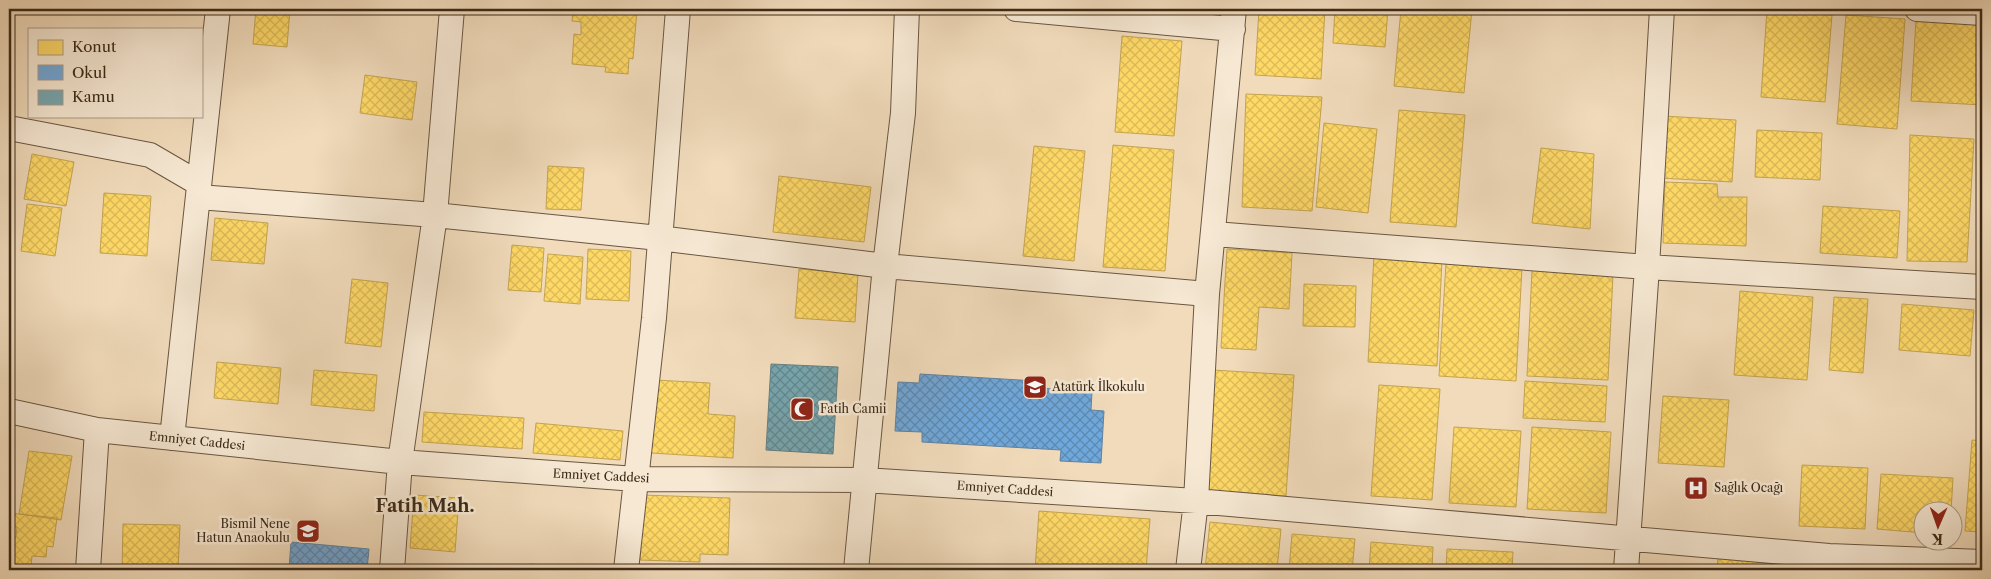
<svg xmlns="http://www.w3.org/2000/svg" width="1991" height="579" font-family="'Libre Caslon Text',serif">
<defs>
<pattern id="homes-cross-hatch" width="8" height="8" patternUnits="userSpaceOnUse" patternTransform="scale(1.25)"><rect width="8" height="8" fill="#ffd966"/><path d="M0 0l8 8M0 8l8-8" fill="none" stroke="#dbba58"/></pattern>
<pattern id="schools-cross-hatch" width="8" height="8" patternUnits="userSpaceOnUse" patternTransform="scale(1.25)"><rect width="8" height="8" fill="#6fa8dc"/><path d="M0 0l8 8M0 8l8-8" fill="none" stroke="#5c89b1"/></pattern>
<pattern id="public-cross-hatch" width="8" height="8" patternUnits="userSpaceOnUse" patternTransform="scale(1.25)"><rect width="8" height="8" fill="#76a5af"/><path d="M0 0l8 8M0 8l8-8" fill="none" stroke="#62878d"/></pattern>
</defs>
<rect width="100%" height="100%" fill="#f1dbbb"/>
<filter id="stains"><feTurbulence type="fractalNoise" baseFrequency=".004" numOctaves="4"/><feColorMatrix values="0 0 0 0 .2 0 0 0 0 .09 0 0 0 0 .02 0 0 0 .5 -.17"/></filter>
<radialGradient id="worn" r=".72"><stop offset=".6" stop-color="#630" stop-opacity="0"/><stop offset="1" stop-color="#630" stop-opacity=".3"/></radialGradient>
<!-- homes -->
<path fill="url(#homes-cross-hatch)" stroke="#c4a44f" d="M 256,9 L 290,9 L 287,47 L 253,44 Z
M 573,9 L 637,9 L 633,59 L 629,58 L 628,74 L 605,72 L 606,67 L 572,64 L 574,34 L 581,35 L 581,22 L 572,21 Z
M 1259,9 L 1325,9 L 1321,79 L 1255,75 Z
M 1335,9 L 1388,9 L 1385,47 L 1333,43 Z
M 1401,9 L 1472,9 L 1464,93 L 1394,86 Z
M 1767,10 L 1832,15 L 1825,102 L 1761,97 Z
M 1846,15 L 1905,19 L 1897,129 L 1837,124 Z
M 1916,20 L 1982,24 L 1982,105 L 1911,101 Z
M 1122,36 L 1182,41 L 1174,136 L 1115,132 Z
M 365,75 L 417,82 L 412,120 L 360,113 Z
M 1246,94 L 1322,97 L 1312,211 L 1242,207 Z
M 1399,110 L 1465,115 L 1456,227 L 1390,222 Z
M 1662,116 L 1736,120 L 1732,182 L 1659,178 Z
M 1324,123 L 1377,129 L 1368,213 L 1316,207 Z
M 1757,130 L 1822,133 L 1820,180 L 1755,177 Z
M 1910,135 L 1974,139 L 1967,262 L 1907,261 Z
M 1113,145 L 1174,150 L 1165,271 L 1103,267 Z
M 1034,146 L 1085,151 L 1074,261 L 1023,256 Z
M 1541,148 L 1594,154 L 1590,229 L 1532,223 Z
M 32,154 L 74,162 L 66,206 L 24,199 Z
M 548,166 L 584,168 L 581,210 L 546,209 Z
M 779,176 L 871,187 L 864,242 L 773,232 Z
M 1665,182 L 1717,184 L 1718,197 L 1747,197 L 1746,246 L 1663,243 Z
M 104,193 L 151,196 L 147,256 L 100,253 Z
M 27,204 L 62,208 L 55,256 L 21,251 Z
M 1823,206 L 1900,211 L 1897,258 L 1820,253 Z
M 215,218 L 268,223 L 264,264 L 211,260 Z
M 512,245 L 544,248 L 541,292 L 508,290 Z
M 588,249 L 631,251 L 629,301 L 586,299 Z
M 1227,249 L 1292,253 L 1289,309 L 1259,307 L 1256,350 L 1221,348 Z
M 548,254 L 583,257 L 580,304 L 544,301 Z
M 1374,255 L 1442,259 L 1437,366 L 1368,362 Z
M 1446,263 L 1522,267 L 1516,381 L 1439,376 Z
M 799,269 L 858,274 L 855,322 L 795,318 Z
M 1532,270 L 1613,274 L 1608,380 L 1527,376 Z
M 352,279 L 388,283 L 381,347 L 345,343 Z
M 1304,284 L 1356,286 L 1355,327 L 1303,326 Z
M 1740,291 L 1813,297 L 1807,380 L 1734,375 Z
M 1834,297 L 1868,299 L 1863,373 L 1829,370 Z
M 1902,304 L 1974,310 L 1970,356 L 1899,350 Z
M 217,362 L 281,368 L 278,404 L 214,398 Z
M 314,370 L 377,375 L 374,411 L 311,405 Z
M 1213,370 L 1294,375 L 1286,496 L 1205,490 Z
M 655,380 L 710,383 L 708,414 L 735,416 L 733,458 L 651,453 Z
M 1525,381 L 1607,386 L 1605,422 L 1523,418 Z
M 1379,385 L 1440,389 L 1432,500 L 1371,496 Z
M 1663,396 L 1729,400 L 1724,467 L 1658,463 Z
M 424,412 L 524,418 L 522,449 L 422,442 Z
M 536,423 L 623,431 L 620,460 L 533,453 Z
M 1454,427 L 1521,431 L 1516,507 L 1449,503 Z
M 1532,427 L 1611,432 L 1606,513 L 1527,509 Z
M 1972,440 L 1982,441 L 1982,532 L 1965,531 Z
M 29,451 L 72,456 L 61,520 L 19,514 Z
M 1802,465 L 1868,468 L 1865,529 L 1799,526 Z
M 1881,474 L 1953,478 L 1951,512 L 1924,512 L 1924,533 L 1877,529 Z
M 414,495 L 459,498 L 455,552 L 410,548 Z
M 642,495 L 730,498 L 728,555 L 700,554 L 700,562 L 640,560 Z
M 1039,511 L 1150,519 L 1146,570 L 1035,570 Z
M 10,513 L 57,518 L 53,547 L 47,546 L 46,557 L 32,556 L 31,567 L 13,564 L 14,552 L 9,552 L 9,536 L 16,537 L 17,527 L 9,526 Z
M 1210,522 L 1281,529 L 1277,570 L 1205,570 Z
M 123,524 L 180,525 L 178,570 L 122,570 Z
M 1292,534 L 1355,539 L 1352,570 L 1289,570 Z
M 1371,542 L 1433,547 L 1432,570 L 1369,570 Z
M 1447,549 L 1513,552 L 1512,570 L 1446,570 Z
M 1718,558 L 1789,561 L 1789,570 L 1717,570 Z
M 530,564 L 595,569 L 595,570 L 529,570 Z"/>
<!-- schools -->
<path fill="url(#schools-cross-hatch)" stroke="#6082a1" d="M 920,374 L 1036,381 L 1036,388 L 1092,391 L 1091,410 L 1104,411 L 1101,463 L 1060,461 L 1061,450 L 922,442 L 922,432 L 895,431 L 898,382 L 919,383 Z
M 291,542 L 369,549 L 367,570 L 289,570 Z"/>
<!-- public -->
<path fill="url(#public-cross-hatch)" stroke="#658082" d="M 771,364 L 838,367 L 833,454 L 766,450 Z"/>
<g fill="none" stroke-linecap="round" stroke-linejoin="round">
<!-- minor casing -->
<g stroke="#695641" stroke-width="26">
<path id="minor" d="M 1016,9 L 1233,29
M 1917,9 L 1982,13
M 9,128 L 150,155 L 198,183
M 198,197 L 435,215 L 659,238 L 885,266 L 1207,294
M 1214,234 L 1647,267 L 1982,287
M 9,411 L 97,430 L 400,462 L 636,479 L 864,480 L 1196,501 L 1829,556 L 1982,562
M 172,438 L 218,9
M 88,570 L 97,430
M 392,570 L 400,462 L 435,215 L 452,9
M 626,570 L 654,318 L 678,9
M 856,570 L 885,266 L 903,113 L 907,9
M 1188,570 L 1196,501 L 1207,294 L 1234,9
M 1626,570 L 1647,267 L 1662,9"/>
</g>
<!-- minor -->
<use href="#minor" stroke="#f6e8d3" stroke-width="24"/>
</g>
<!-- icons -->
<defs>
<g id="school-square" transform="scale(1.25)"><rect x="-9" y="-9" width="18" height="18" rx="4" fill="#8f2418" stroke="#f6e8d3"/><path d="M0-5L7-2L0 1L-7-2ZM-4 1L0 2.5L4 1V4Q0 6-4 4Z" fill="#fff"/></g>
<g id="mosque-square" transform="scale(1.25)"><rect x="-9" y="-9" width="18" height="18" rx="4" fill="#8f2418" stroke="#f6e8d3"/><path d="M3.5-4.9A6 6 0 1 0 3.5 4.9A5 5 0 1 1 3.5-4.9Z" fill="#fff"/></g>
<g id="hospital-square" transform="scale(1.25)"><rect x="-9" y="-9" width="18" height="18" rx="4" fill="#8f2418" stroke="#f6e8d3"/><path d="M-5-5h3v3.5h4V-5h3V5h-3V1.5h-4V5h-3Z" fill="#fff"/></g>
</defs>
<g fill-rule="evenodd">
<use href="#school-square" x="1035" y="387"/>
<use href="#mosque-square" x="802" y="409"/>
<use href="#hospital-square" x="1696" y="488"/>
<use href="#school-square" x="308" y="531"/>
</g>
<g text-anchor="middle" stroke-width="5" stroke-linejoin="round" paint-order="stroke">
<!-- poi labels -->
<g font-size="12" fill="#3c2a18" stroke="#f6e8d3" text-anchor="start">
<text x="1052" y="391">Atatürk İlkokulu</text>
<text x="820" y="413">Fatih Camii</text>
<text x="1714" y="492">Sağlık Ocağı</text>
<text x="290" y="528" text-anchor="end">Bismil Nene<tspan x="290" dy="14">Hatun Anaokulu</tspan></text>
</g>
<!-- street labels -->
<g font-size="12" fill="#3c2a18" stroke="#f6e8d3">
<text transform="translate(197 441) rotate(6)" y="4">Emniyet Caddesi</text>
<text transform="translate(601 476) rotate(3)" y="4">Emniyet Caddesi</text>
<text transform="translate(1005 489) rotate(4)" y="4">Emniyet Caddesi</text>
</g>
<!-- district labels -->
<g font-size="18" font-weight="bold" fill="#3c2a18" stroke="#f6e8d3">
<text x="425" y="512">Fatih Mah.</text>
</g>
</g>
<!-- margin -->
<rect width="1991" height="579" fill="none" stroke="#f1dbbb" stroke-width="30"/>
<rect x="10" y="10" width="1971" height="559" fill="none" stroke="#3c2a18" stroke-width="2.5"/>
<rect x="15" y="15" width="1961" height="549" fill="none" stroke="#3c2a18"/>
<!-- legend -->
<rect x="28" y="28" width="175" height="90" fill="#f6e8d3" stroke="#ac9c88"/>
<rect x="38" y="40" width="25" height="15" fill="#ffd966" stroke="#ac9c88"/>
<text x="72" y="52" font-size="15" fill="#3c2a18">Konut</text>
<rect x="38" y="65" width="25" height="15" fill="#6fa8dc" stroke="#ac9c88"/>
<text x="72" y="78" font-size="15" fill="#3c2a18">Okul</text>
<rect x="38" y="90" width="25" height="15" fill="#76a5af" stroke="#ac9c88"/>
<text x="72" y="102" font-size="15" fill="#3c2a18">Kamu</text>
<!-- north arrow -->
<g transform="translate(1938 526) rotate(182)"><circle r="24" fill="#f6e8d3" stroke="#ac9c88"/>
<path d="M0-4L9 19L0 12L-9 19Z" fill="#8f2418"/>
<text y="-8" font-size="14" font-weight="bold" text-anchor="middle" fill="#3c2a18">K</text>
</g>
<rect width="100%" height="100%" filter="url(#stains)"/>
<rect width="100%" height="100%" fill="url(#worn)"/>
</svg>
